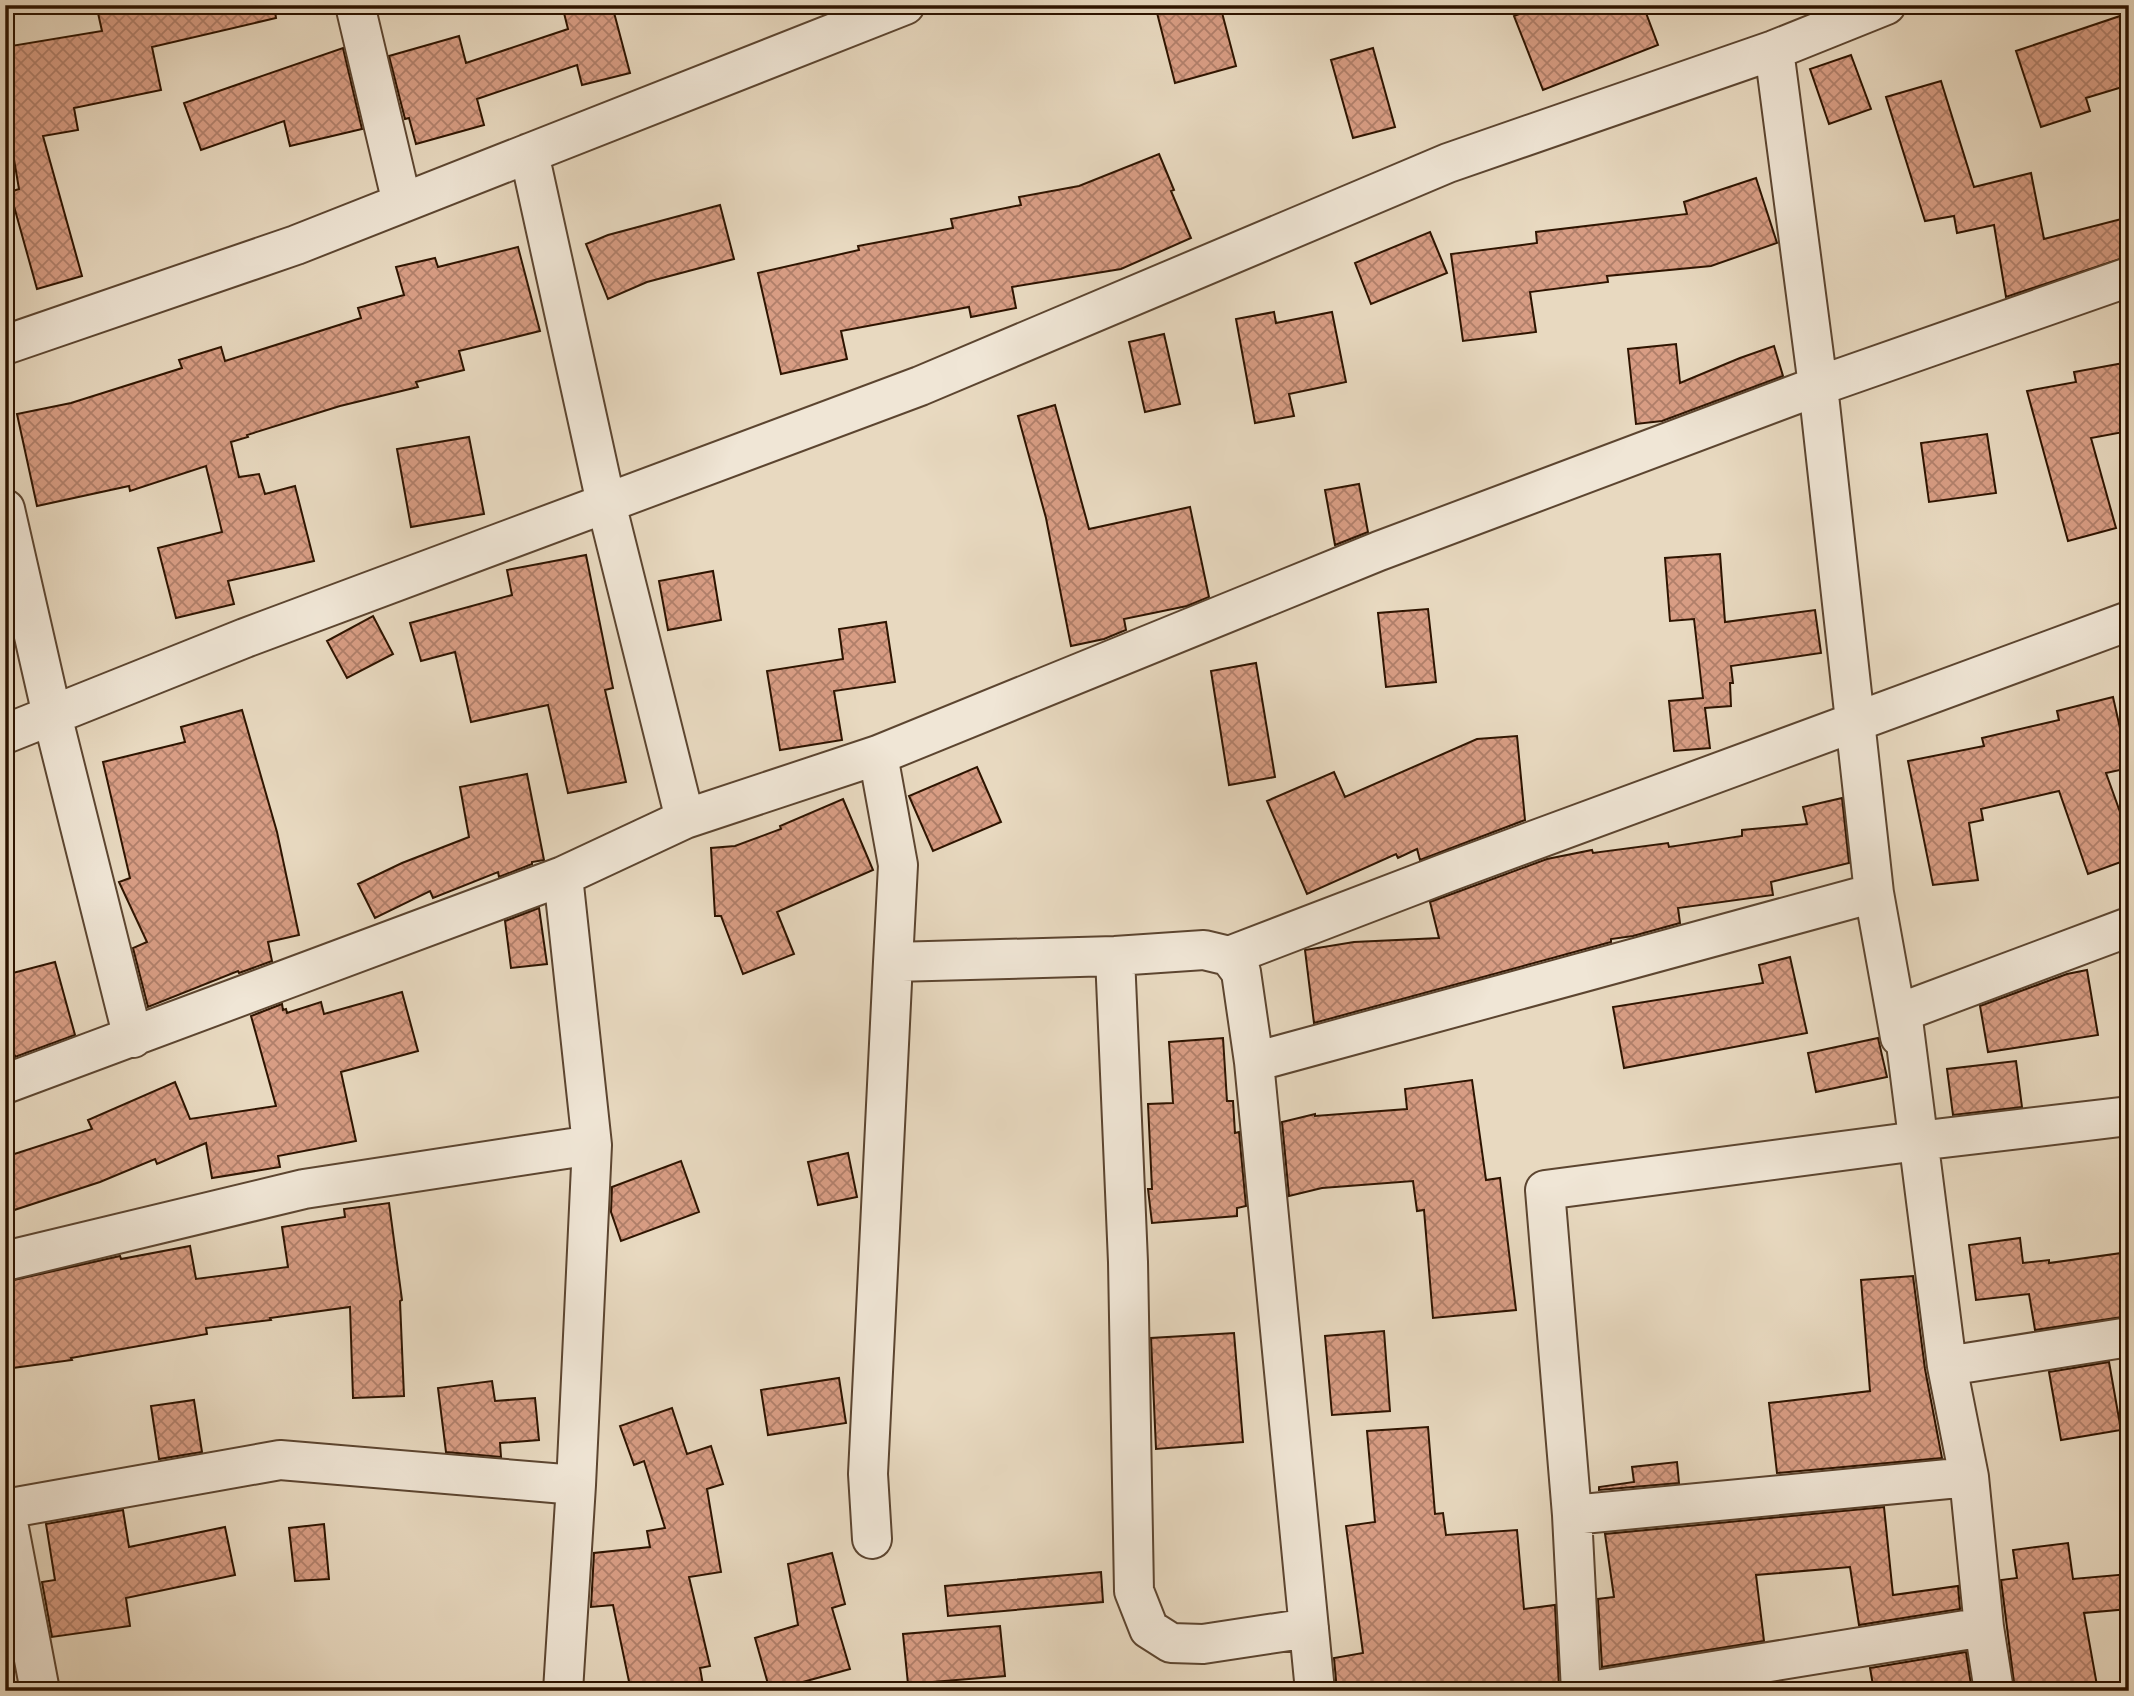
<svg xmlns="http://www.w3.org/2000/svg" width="2134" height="1696" font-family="'IM FELL French Canon',serif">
<defs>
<pattern id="building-cross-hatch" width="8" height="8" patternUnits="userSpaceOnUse" patternTransform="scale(1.75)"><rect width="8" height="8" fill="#d89d84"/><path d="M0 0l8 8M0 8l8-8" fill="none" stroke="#b07f6a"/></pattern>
</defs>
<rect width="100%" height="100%" fill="#e8d9c0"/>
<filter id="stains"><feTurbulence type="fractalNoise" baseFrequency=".00286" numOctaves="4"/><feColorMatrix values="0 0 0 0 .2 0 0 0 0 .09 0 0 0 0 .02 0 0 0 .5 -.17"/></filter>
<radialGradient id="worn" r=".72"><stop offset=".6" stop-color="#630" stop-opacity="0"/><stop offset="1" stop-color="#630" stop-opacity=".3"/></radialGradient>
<!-- building -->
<path fill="url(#building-cross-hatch)" stroke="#2e1400" stroke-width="2" d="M 137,5 L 274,5 L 276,18 L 152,47 L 161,90 L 74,108 L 78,130 L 43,136 L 82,276 L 37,289 L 10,192 L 19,189 L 5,106 L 5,47 L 102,31 L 98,13 Z
M 562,5 L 612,5 L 630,73 L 582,85 L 577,65 L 477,99 L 484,125 L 416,144 L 409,118 L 405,119 L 389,56 L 459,36 L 466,63 L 568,29 Z
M 1155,5 L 1220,5 L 1236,66 L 1175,83 Z
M 1543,5 L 1643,5 L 1658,45 L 1543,90 L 1514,16 Z
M 2129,13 L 2129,85 L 2086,98 L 2090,111 L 2041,127 L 2016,51 Z
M 343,48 L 362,129 L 290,146 L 284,121 L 201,150 L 184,103 Z
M 1373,48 L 1395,127 L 1353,138 L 1331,60 Z
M 1851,55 L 1871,109 L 1829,124 L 1810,69 Z
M 1941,81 L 1974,187 L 2031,173 L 2044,239 L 2129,217 L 2129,256 L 2006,297 L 1994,225 L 1957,233 L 1954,216 L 1925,221 L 1886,97 Z
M 1159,154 L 1174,190 L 1171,191 L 1191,238 L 1121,269 L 1012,287 L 1016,308 L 971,317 L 969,307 L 841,331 L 847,359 L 781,374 L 758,273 L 859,250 L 858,246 L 953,228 L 951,219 L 1021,205 L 1019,197 L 1079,186 Z
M 1756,178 L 1777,243 L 1711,266 L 1607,276 L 1608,282 L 1530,292 L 1536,332 L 1463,341 L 1451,254 L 1537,243 L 1536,232 L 1687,214 L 1684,202 Z
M 720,205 L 734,259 L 647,282 L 608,299 L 586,244 L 608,235 Z
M 1430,232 L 1447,273 L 1371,304 L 1355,263 Z
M 518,247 L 540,331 L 459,351 L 464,370 L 416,382 L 418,387 L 340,406 L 247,435 L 248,437 L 231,442 L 239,477 L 259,474 L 265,494 L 295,486 L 314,561 L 228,581 L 234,604 L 176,618 L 158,548 L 222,532 L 206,466 L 130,491 L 129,486 L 37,506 L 17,414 L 71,403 L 182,368 L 179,360 L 221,347 L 225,361 L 361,318 L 358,308 L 404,295 L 396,267 L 435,258 L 438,267 Z
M 1274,312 L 1276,323 L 1332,312 L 1346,382 L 1289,394 L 1294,416 L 1255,423 L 1236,319 Z
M 1164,334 L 1180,404 L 1145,412 L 1129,342 Z
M 1676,344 L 1680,383 L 1740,358 L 1774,346 L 1783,376 L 1662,421 L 1636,424 L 1628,349 Z
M 2129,362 L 2129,431 L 2091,438 L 2116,528 L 2068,541 L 2027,391 L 2076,382 L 2074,372 Z
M 1055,405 L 1089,529 L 1190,507 L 1209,597 L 1187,606 L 1124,619 L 1126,630 L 1104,639 L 1071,646 L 1046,518 L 1018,416 Z
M 1987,434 L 1996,493 L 1929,502 L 1921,443 Z
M 469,437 L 484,514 L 411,527 L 397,449 Z
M 1359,484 L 1368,532 L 1335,545 L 1325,490 Z
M 1720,554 L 1725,622 L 1815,610 L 1821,653 L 1731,666 L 1733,683 L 1730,683 L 1731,706 L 1705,708 L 1710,748 L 1674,751 L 1669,701 L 1703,698 L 1694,619 L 1670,621 L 1665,558 Z
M 586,555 L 613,688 L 605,690 L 626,782 L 568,793 L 548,705 L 471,722 L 455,652 L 421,661 L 410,623 L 512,595 L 507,570 Z
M 713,571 L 721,620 L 668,630 L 659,581 Z
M 1428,609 L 1436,682 L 1386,687 L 1378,613 Z
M 373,616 L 393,654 L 347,678 L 327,641 Z
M 886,622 L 895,682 L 834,691 L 842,740 L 780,750 L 767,671 L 843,659 L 839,629 Z
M 1256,663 L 1275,777 L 1229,785 L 1211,671 Z
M 2113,697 L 2129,768 L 2106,773 L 2129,837 L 2129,859 L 2088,874 L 2059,791 L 1981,809 L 1983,820 L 1969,823 L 1978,880 L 1933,885 L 1908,761 L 1984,746 L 1982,738 L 2059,720 L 2057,711 Z
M 242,710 L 277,832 L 299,935 L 268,942 L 272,961 L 239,973 L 238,971 L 148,1007 L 133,948 L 147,942 L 119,882 L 130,878 L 103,762 L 185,742 L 181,727 Z
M 1517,736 L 1525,820 L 1420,860 L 1417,849 L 1398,858 L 1396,854 L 1307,894 L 1267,801 L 1334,772 L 1345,797 L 1477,739 Z
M 977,767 L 1001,822 L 933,851 L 909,796 Z
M 527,774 L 544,860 L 532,862 L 532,864 L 499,877 L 498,872 L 433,898 L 430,891 L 375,918 L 358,884 L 402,863 L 469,837 L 460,787 Z
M 1842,798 L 1849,863 L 1771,882 L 1773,895 L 1678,908 L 1680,923 L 1633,936 L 1611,939 L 1611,942 L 1314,1023 L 1305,950 L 1354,942 L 1439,938 L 1430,902 L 1547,859 L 1592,850 L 1593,853 L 1668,843 L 1669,847 L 1742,836 L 1742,830 L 1807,824 L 1803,807 Z
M 843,799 L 873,870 L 777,912 L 794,954 L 743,974 L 721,916 L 715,916 L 711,848 L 735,846 L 781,829 L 780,826 Z
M 539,908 L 547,964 L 511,968 L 505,921 Z
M 1790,957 L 1807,1033 L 1624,1068 L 1613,1007 L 1763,983 L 1759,965 Z
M 55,962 L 75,1035 L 15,1057 L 5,1019 L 5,975 Z
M 2087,970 L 2098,1035 L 1988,1052 L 1980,1006 L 2067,974 Z
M 402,992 L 418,1051 L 341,1072 L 356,1141 L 278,1156 L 280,1167 L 212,1178 L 206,1143 L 157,1164 L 155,1159 L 100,1182 L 5,1213 L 5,1157 L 92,1129 L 88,1120 L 175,1082 L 190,1119 L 276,1106 L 251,1016 L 282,1004 L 283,1010 L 286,1009 L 287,1013 L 321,1002 L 324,1014 Z
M 1223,1038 L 1227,1101 L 1233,1101 L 1235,1133 L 1239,1132 L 1246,1206 L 1237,1208 L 1237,1216 L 1152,1223 L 1148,1189 L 1152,1189 L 1148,1104 L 1173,1103 L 1169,1042 Z
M 1878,1038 L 1887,1077 L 1816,1092 L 1808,1053 Z
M 2016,1061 L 2022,1107 L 1953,1115 L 1947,1069 Z
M 1472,1080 L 1486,1180 L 1500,1178 L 1516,1310 L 1433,1318 L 1424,1210 L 1417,1211 L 1413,1181 L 1322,1188 L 1289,1196 L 1282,1122 L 1315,1114 L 1315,1116 L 1407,1109 L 1405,1089 Z
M 848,1153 L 857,1197 L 818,1205 L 808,1162 Z
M 681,1161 L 699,1212 L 621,1241 L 611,1212 L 612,1187 Z
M 389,1203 L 402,1300 L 400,1301 L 404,1396 L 353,1398 L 350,1307 L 270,1318 L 271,1320 L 206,1328 L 207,1334 L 71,1358 L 72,1360 L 5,1369 L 5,1282 L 120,1256 L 121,1259 L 190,1246 L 196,1279 L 288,1267 L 282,1227 L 345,1217 L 344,1209 Z
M 2020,1238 L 2023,1263 L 2049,1260 L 2049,1263 L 2129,1252 L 2129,1316 L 2035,1330 L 2029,1294 L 1976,1300 L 1969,1245 Z
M 1913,1276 L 1925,1369 L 1942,1458 L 1777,1473 L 1769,1403 L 1870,1391 L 1861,1280 Z
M 1384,1331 L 1390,1411 L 1332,1415 L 1325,1336 Z
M 1234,1333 L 1243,1442 L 1156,1449 L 1151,1338 Z
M 2109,1362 L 2121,1430 L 2061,1440 L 2049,1372 Z
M 839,1378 L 846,1423 L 768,1435 L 761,1390 Z
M 492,1381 L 495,1401 L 535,1398 L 539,1440 L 500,1443 L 501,1457 L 446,1452 L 438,1388 Z
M 194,1400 L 202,1452 L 159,1459 L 151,1406 Z
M 672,1408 L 687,1454 L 711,1446 L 723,1484 L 707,1489 L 721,1572 L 689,1577 L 710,1666 L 700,1668 L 704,1691 L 631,1691 L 613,1605 L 591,1607 L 594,1553 L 650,1547 L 647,1531 L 665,1528 L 644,1461 L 634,1465 L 620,1426 Z
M 1428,1427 L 1435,1514 L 1443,1513 L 1446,1535 L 1517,1530 L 1524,1609 L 1555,1605 L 1559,1687 L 1534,1691 L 1337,1691 L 1334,1658 L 1363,1653 L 1346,1526 L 1375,1522 L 1367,1431 Z
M 1677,1462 L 1679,1483 L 1599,1490 L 1599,1487 L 1634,1482 L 1632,1467 Z
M 1884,1507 L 1893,1595 L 1958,1586 L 1960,1609 L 1859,1625 L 1850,1567 L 1756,1575 L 1764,1641 L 1602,1667 L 1598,1599 L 1614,1597 L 1605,1534 Z
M 123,1510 L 129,1547 L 225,1527 L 235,1575 L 126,1598 L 130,1626 L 52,1637 L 42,1582 L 55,1580 L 46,1524 Z
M 324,1524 L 329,1579 L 295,1581 L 289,1528 Z
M 2068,1543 L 2073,1579 L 2129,1574 L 2129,1609 L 2084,1613 L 2098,1691 L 2015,1691 L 2001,1580 L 2017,1578 L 2013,1550 Z
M 832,1553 L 845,1604 L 832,1608 L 850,1669 L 770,1691 L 755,1638 L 798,1625 L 788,1564 Z
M 1101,1572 L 1103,1602 L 948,1616 L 945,1586 Z
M 1000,1626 L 1005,1676 L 908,1684 L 903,1634 Z
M 1966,1652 L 1972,1691 L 1874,1691 L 1870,1668 Z"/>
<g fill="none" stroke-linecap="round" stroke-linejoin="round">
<!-- street casing -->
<g stroke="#5c4530" stroke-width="42">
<path id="street" d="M 355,5 L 402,203
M 1774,50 L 1818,386 L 2129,277
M 529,153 L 606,503 L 685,819
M 5,345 L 296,245 L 905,5
M 5,509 L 52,715 L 133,1038
M 5,734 L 245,638 L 920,386 L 1448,163 L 1774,50 L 1886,5
M 878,755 L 898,865 L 893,962 L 1115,956 L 1204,950 L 1229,956 L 1241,972 L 1254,1062 L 1315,1691
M 1115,956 L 1128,1262 L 1134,1591 L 1149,1629 L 1171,1643 L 1203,1644 L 1309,1628
M 1229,956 L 1451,871 L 2129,621
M 1254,1062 L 1874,893 L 1900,1037
M 5,1084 L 563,876 L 685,819 L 878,755 L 1379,551 L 1818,386 L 1874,893
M 5,1261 L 304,1189 L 592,1145
M 1947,1366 L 2129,1337
M 5,1507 L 40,1691
M 5,1509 L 280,1460 L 576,1485
M 1572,1515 L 1969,1477
M 872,1539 L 868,1474 L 893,962
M 563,1691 L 576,1485 L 592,1145 L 563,876
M 1581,1691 L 1572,1515 L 1545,1190 L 1918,1141 L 2129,1116
M 1590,1691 L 1984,1627
M 1994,1691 L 1984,1627 L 1969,1477 L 1947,1366 L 1902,1012 L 2129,927"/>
</g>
<!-- street -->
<use href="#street" stroke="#f0e6d6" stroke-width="38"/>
</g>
<!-- margin -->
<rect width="2134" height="1696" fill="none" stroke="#e8d9c0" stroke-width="28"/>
<rect x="7" y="7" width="2120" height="1682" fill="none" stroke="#2e1400" stroke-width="3.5"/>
<rect x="14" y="14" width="2106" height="1668" fill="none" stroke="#2e1400" stroke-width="2"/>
<rect width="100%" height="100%" filter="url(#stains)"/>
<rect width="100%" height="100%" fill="url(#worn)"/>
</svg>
